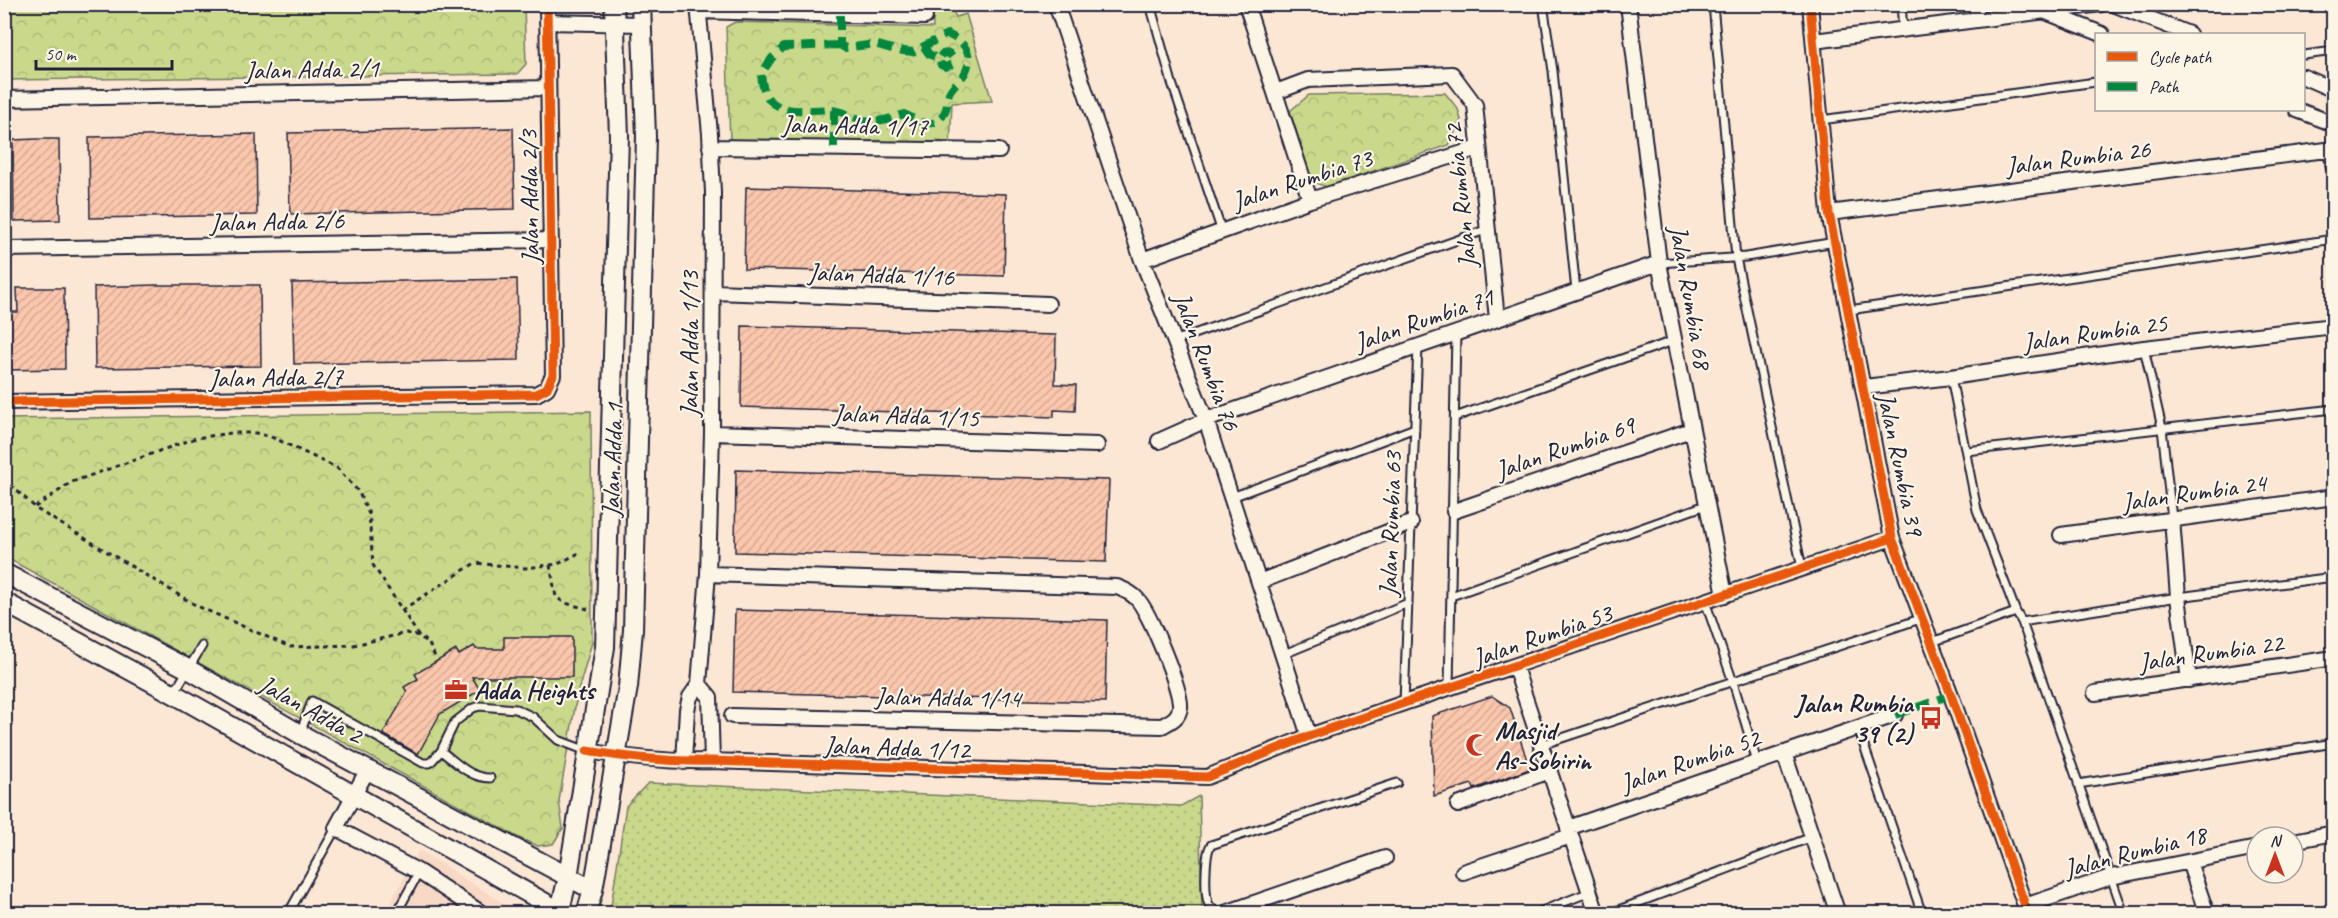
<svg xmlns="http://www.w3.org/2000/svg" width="2338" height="918" font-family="Caveat,sans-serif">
<defs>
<pattern id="grass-dots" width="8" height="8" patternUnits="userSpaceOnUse" patternTransform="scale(1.5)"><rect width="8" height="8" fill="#c9d88b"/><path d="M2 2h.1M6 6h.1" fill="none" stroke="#acb979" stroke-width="1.8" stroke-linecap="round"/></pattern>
<pattern id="park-crowns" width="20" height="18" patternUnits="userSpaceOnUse" patternTransform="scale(1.5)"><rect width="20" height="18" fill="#c9d88b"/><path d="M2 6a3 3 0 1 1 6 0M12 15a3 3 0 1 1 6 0" fill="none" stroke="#acb979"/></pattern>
<pattern id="building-hatch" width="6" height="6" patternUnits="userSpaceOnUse" patternTransform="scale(1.5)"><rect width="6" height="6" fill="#fac6ac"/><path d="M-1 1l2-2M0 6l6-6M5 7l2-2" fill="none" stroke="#d6aa95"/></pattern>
</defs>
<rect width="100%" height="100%" fill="#fbe7d4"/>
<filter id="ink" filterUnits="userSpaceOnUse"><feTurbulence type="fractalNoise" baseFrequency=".0167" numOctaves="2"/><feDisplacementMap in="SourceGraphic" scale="12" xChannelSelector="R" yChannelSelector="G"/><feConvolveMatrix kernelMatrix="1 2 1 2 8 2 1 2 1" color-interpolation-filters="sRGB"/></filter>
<g filter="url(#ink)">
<!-- built -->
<path fill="#f7d9c5" d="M 419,850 L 514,910 L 514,913 L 385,914 Z"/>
<!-- grass -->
<path fill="url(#grass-dots)" stroke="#767d63" stroke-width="1.5" d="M 648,783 L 1181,806 L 1199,796 L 1202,913 L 610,913 L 626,806 Z"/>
<!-- park -->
<path fill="url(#park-crowns)" stroke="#767d63" stroke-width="1.5" d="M 4,5 L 524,5 L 526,64 L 517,74 L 5,80 Z
M 932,5 L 950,5 L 956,17 L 966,14 L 992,101 L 952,103 L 950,147 L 730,142 L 726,27 L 735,22 L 933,28 Z
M 1445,93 L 1458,109 L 1461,120 L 1449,145 L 1327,187 L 1312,182 L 1290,111 L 1309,95 Z
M 591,411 L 592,642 L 577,695 L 559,801 L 563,828 L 553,844 L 538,846 L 521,839 L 5,557 L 4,419 Z"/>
<!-- building -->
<path fill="url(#building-hatch)" stroke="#22223b" stroke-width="1.5" d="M 513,128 L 515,209 L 290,214 L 288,133 Z
M 256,134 L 257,215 L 90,218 L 89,137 Z
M 37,139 L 59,139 L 60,220 L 14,221 L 13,140 Z
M 746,187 L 1006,194 L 1004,276 L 744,269 Z
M 517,279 L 519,360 L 294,364 L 292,283 Z
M 155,285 L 260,285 L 261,366 L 95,368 L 94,287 Z
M 17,288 L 64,288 L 65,369 L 4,370 L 4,312 L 18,312 Z
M 742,326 L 1056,335 L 1055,384 L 1076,385 L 1075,411 L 1054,410 L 1054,417 L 741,407 Z
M 736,470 L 1109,480 L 1106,562 L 735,552 Z
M 735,610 L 1107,620 L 1105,702 L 733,692 Z
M 504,637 L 572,637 L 572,677 L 472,677 L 480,690 L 440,714 L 418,754 L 383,734 L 407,692 L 404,687 L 418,679 L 415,674 L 456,650 L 459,655 L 474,646 L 476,649 L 504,649 Z
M 1492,696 L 1510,708 L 1530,769 L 1474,789 L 1472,784 L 1434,796 L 1432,716 Z"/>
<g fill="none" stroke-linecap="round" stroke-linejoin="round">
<!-- service casing -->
<g stroke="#22223b" stroke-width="11">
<path id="service" d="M 1150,4 L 1172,83 L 1222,232
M 1543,4 L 1553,71 L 1576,291
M 1713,4 L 1736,258 L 1802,568
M 1901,4 L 1903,30
M 2304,55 L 2334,51
M 1821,120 L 2096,82
M 1659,263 L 1746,257 L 1835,242
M 1849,310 L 2334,239
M 1174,341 L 1488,229
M 2144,348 L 2162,428 L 2172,519
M 1951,377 L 1977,510 L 2016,612 L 2022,622 L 2124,914
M 1455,417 L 1673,341
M 1966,451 L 2334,409
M 1232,497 L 1415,428
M 1451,596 L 1706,505
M 1705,601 L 1733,682 L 1757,762
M 2022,622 L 2178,597 L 2334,577
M 1932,642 L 2016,612
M 1284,654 L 1408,603
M 1449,688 L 1456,333
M 174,693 L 202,646
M 1404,703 L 1418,346
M 1858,728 L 1922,914
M 301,731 L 312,701 L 423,763 L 430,763 L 441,751 L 455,722 L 473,708 L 480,706 L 516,709 L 533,717 L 558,740 L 587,751
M 1541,745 L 1923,618
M 441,751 C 457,763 470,778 490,778
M 2078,784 L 2334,743
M 288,914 L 336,828
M 396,914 L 419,872
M 1221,914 C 1217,911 1212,909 1209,905 C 1204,895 1205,853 1211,845 L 1397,783
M 1534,914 L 1590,892
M 1608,914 L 1812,837"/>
</g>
<!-- minor casing -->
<g stroke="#22223b" stroke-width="18">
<path id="minor" d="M 698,4 L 710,134 L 713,192 L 712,433 L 708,574 L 699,684
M 1056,4 L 1142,260 L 1206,420 L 1309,736
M 1246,4 L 1310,200
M 1628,4 L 1659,263 L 1725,595
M 1810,4 L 1829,213 L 1892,538 L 1951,695 L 2028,914
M 1976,4 L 1977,20
M 2113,4 L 2189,34
M 698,11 L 925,17
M 2046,12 L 2102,34
M 547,22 L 642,24
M 1814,41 L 2101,4
M 2304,77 L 2334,90
M 1276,92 L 1308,80 L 1452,74 L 1475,105 L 1497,319
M 4,99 L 548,88
M 2297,110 L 2334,124
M 710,147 L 999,151
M 2331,150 L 2334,168
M 1829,213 L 2334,149
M 4,249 L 551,240
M 1142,260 L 1310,200 L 1479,148
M 713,292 L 1048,304
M 1864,387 L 1951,377 L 2144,348 L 2334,326
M 4,402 L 536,394 L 547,388 L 553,375 L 547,4
M 712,433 L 1097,445
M 1159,441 L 1206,420 L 1659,263
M 1454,511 L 1691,430
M 2172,519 L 2178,597 L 2189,680
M 2061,535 L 2334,497
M 708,574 L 1117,587 C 1125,590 1132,593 1137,599 C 1149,611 1182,691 1180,707 C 1179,718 1171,721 1162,726 L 732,716
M 1259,582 L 1411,523
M 1515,667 L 1597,914
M 699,684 L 710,697 L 712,761
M 2095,693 L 2334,658
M 587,751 C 628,758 669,762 712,761 L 1207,777 L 1309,736 L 1404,703 L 1892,538
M 1784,753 L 1838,914
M 684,762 L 687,710 L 690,697 L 699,684
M 368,769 L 336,828 L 419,872 L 483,914
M 1458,805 L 1549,771
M 1568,828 L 1895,715
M 2293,841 L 2334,833
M 2189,862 L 2207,914
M 1463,872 L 1571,836
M 2025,906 L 2111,877 L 2257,848
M 1222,914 L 1385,858"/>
</g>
<!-- tertiary casing -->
<g stroke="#22223b" stroke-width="22">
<path id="tertiary" d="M 4,573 L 188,669 L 300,734 L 593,890
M 4,602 L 174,694 L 565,914
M 559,914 L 568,877 L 605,647 L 606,614 L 619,136 L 614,4
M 586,914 L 593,890 L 628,687 L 633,630 L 646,136 L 641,4"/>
</g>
<!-- path -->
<path stroke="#22223b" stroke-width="3" stroke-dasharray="4.5 4.5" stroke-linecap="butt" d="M 4,479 L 38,510 L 197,606 L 290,647 L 354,645 L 406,633 L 419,636 L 429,644 L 437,661
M 35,507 L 72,482 L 196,438 L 231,433 L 256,433 L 274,438 L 337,468 L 358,491 L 369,514 L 373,565 L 419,636
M 550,565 L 556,597 L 565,603 L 588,609
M 402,610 L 475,563 L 525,568 L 558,564 L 581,552"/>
<!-- service -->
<use href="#service" stroke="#fcf5e5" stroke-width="7"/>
<!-- minor -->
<use href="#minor" stroke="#fcf5e5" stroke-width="14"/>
<!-- tertiary -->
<use href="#tertiary" stroke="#fcf5e5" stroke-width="18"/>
<!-- quiet -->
<path stroke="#00873e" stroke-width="8" stroke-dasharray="15 8" stroke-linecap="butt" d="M 840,15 L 840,45 L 845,48 L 875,44 L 895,50 L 913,52 L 947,34 C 964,41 975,54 965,73 C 961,80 954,84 950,91 C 947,96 948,103 946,109 C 937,132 920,122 904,114 C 893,118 883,121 872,121 C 857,121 846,112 832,110 C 813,108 790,115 773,103 C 764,97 762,84 761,74 L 772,58 L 784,47 L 840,45
M 924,47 L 929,54 L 939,59 L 941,65 L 946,67 L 952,64 L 953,58 L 949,53 L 942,54 L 939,59
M 834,110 L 834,149
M 1895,715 L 1951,695"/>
<!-- cycleway casing -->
<g stroke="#fcf5e5" stroke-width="13">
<path id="cycleway" d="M 1810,4 L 1829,213 L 1892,538 L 1951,695 L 2028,914
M 4,402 L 536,394 L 547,388 L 553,375 L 547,4
M 587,751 C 628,758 669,762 712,761 L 1207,777 L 1309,736 L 1404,703 L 1892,538"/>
</g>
<!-- cycleway -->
<use href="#cycleway" stroke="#e8590c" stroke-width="9"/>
</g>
</g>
<!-- icons -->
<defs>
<g id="office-bare" transform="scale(1.8)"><path d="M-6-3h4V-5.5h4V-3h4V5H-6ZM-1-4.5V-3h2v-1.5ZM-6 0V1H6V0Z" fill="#c8321e" stroke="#fcf5e5" stroke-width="2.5" paint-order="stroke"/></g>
<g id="bus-bare" transform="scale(1.8)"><path d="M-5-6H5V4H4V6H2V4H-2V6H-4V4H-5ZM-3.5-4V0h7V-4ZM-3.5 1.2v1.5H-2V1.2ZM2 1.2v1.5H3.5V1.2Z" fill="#c8321e" stroke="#fcf5e5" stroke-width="2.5" paint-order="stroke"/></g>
<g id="mosque-bare" transform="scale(1.8)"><path d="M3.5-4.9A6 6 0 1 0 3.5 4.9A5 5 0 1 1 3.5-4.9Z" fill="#c8321e" stroke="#fcf5e5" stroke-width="2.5" paint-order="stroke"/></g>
</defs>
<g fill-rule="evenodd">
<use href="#office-bare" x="456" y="690"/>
<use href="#bus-bare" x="1931" y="718"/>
<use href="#mosque-bare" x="1477" y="745"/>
</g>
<g text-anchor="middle" stroke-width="4.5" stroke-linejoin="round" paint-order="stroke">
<!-- street labels -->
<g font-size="26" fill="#22223b" stroke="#fcf5e5">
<text transform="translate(312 69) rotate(-1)" y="9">Jalan Adda 2/1</text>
<text transform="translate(855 125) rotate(1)" y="9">Jalan Adda 1/17</text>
<text transform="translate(2078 157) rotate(-7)" y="9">Jalan Rumbia 26</text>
<text transform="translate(1302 179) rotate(-18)" y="9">Jalan Rumbia 73</text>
<text transform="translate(1460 196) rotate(-96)" y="9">Jalan Rumbia 72</text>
<text transform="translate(529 197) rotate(-91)" y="9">Jalan Adda 2/3</text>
<text transform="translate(277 221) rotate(-1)" y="9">Jalan Adda 2/6</text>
<text transform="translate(881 274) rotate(2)" y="9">Jalan Adda 1/16</text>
<text transform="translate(1691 297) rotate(80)" y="9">Jalan Rumbia 68</text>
<text transform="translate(1424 319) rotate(-19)" y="9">Jalan Rumbia 71</text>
<text transform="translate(2095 332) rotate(-8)" y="9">Jalan Rumbia 25</text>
<text transform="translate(689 344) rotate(-90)" y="9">Jalan Adda 1/13</text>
<text transform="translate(1207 361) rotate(69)" y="9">Jalan Rumbia 76</text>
<text transform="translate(276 377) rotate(-1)" y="9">Jalan Adda 2/7</text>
<text transform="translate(906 415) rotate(2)" y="9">Jalan Adda 1/15</text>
<text transform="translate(1565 447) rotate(-19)" y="9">Jalan Rumbia 69</text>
<text transform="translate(612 460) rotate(-88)" y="9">Jalan Adda 1</text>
<text transform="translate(1901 464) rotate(78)" y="9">Jalan Rumbia 39</text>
<text transform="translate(2194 492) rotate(-8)" y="9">Jalan Rumbia 24</text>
<text transform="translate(1390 524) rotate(-88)" y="9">Jalan Rumbia 63</text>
<text transform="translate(1542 635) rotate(-19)" y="9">Jalan Rumbia 53</text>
<text transform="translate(2211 652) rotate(-8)" y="9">Jalan Rumbia 22</text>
<text transform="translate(948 697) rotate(1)" y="9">Jalan Adda 1/14</text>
<text transform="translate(311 709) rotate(29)" y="9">Jalan Adda 2</text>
<text transform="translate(897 747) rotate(2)" y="9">Jalan Adda 1/12</text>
<text transform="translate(1690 760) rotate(-19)" y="9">Jalan Rumbia 52</text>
<text transform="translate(2135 851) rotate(-14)" y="9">Jalan Rumbia 18</text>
</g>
<!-- poi labels -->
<g font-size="26" font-weight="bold" fill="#22223b" stroke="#fcf5e5" text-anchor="start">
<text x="474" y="699">Adda Heights</text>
<text x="1913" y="712" text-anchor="end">Jalan Rumbia<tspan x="1913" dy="30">39 (2)</tspan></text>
<text x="1495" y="739">Masjid<tspan x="1495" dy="30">As-Sobirin</tspan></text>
</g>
</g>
<!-- margin -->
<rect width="2338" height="918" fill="none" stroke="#fcf5e5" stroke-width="24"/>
<rect x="12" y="12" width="2314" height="894" fill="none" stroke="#22223b" stroke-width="2" filter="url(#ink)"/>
<!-- legend -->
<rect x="2095" y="33" width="210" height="78" fill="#fcf5e5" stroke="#a5a1a1" stroke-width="1.5"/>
<rect x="2107" y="52" width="30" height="9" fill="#e8590c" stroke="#a5a1a1" stroke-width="1.5"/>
<text x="2149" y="63" font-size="18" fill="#22223b">Cycle path</text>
<rect x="2107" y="82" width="30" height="9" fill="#00873e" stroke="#a5a1a1" stroke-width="1.5"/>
<text x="2149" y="93" font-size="18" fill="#22223b">Path</text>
<!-- north arrow -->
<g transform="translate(2275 855)"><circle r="28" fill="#fcf5e5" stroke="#a5a1a1" stroke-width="1.5"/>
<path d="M0-4.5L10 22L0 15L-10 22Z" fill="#c8321e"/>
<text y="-9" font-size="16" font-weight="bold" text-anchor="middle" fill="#22223b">N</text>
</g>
<!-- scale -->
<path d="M36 60v9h136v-9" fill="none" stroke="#22223b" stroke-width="3"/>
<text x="45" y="60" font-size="18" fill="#22223b" stroke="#fcf5e5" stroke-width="4.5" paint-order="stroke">50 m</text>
</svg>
